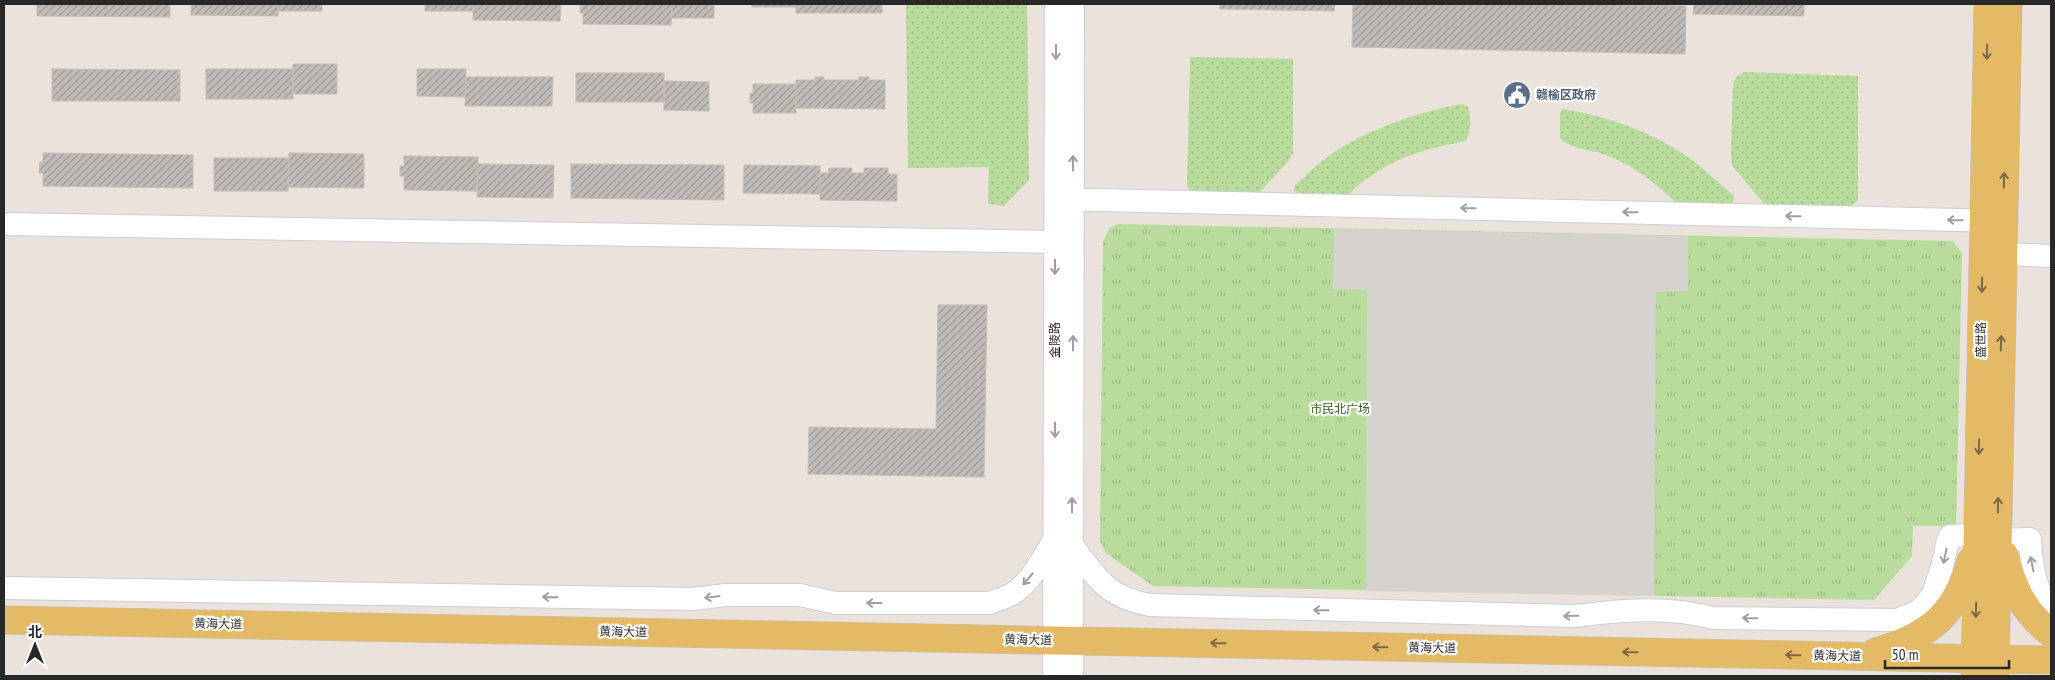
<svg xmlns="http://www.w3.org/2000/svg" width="2055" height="680" font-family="'PT Sans Narrow','Noto Sans SC',sans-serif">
<defs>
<pattern id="grass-dots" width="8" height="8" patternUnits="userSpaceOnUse" patternTransform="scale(1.25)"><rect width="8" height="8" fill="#b8dc9c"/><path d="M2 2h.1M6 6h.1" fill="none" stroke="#9ebd86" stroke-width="1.8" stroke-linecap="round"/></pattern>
<pattern id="park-tufts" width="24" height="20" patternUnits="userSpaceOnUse" patternTransform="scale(1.25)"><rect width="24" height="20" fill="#b8dc9c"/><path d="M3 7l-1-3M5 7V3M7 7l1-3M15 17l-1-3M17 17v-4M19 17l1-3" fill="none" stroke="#9ebd86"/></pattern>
<pattern id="building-hatch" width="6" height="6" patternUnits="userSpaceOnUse" patternTransform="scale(1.25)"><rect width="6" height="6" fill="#c2bcb8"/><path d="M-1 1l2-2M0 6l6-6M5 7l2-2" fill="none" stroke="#9e9996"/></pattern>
</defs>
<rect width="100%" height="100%" fill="#eae2db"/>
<!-- grass -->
<path fill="url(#grass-dots)" d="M 906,4 L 1027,4 L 1029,180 L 1004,206 L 988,204 L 989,167 L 908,168 Z
M 1190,57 L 1293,59 L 1293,153 L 1287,163 L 1257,195 L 1194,194 L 1187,186 Z
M 1744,72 L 1858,76 L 1858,200 L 1849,207 L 1766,206 L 1733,167 L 1731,158 L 1733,84 L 1736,77 Z
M 1463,104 L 1468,107 C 1471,117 1472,133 1465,141 C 1428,149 1403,154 1371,176 C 1361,183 1354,187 1348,197 L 1297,196 L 1294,191 L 1295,185 C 1304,178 1312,169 1321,162 C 1356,133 1419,111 1463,104 Z
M 1563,109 C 1601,115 1637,127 1671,146 C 1694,159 1714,179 1734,196 L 1733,201 L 1730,205 L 1677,204 C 1653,181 1635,166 1603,154 C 1589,149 1571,149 1560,139 L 1560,113 Z"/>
<!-- park -->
<path fill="url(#park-tufts)" d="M 1118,224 L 1953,241 L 1962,253 L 1956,526 L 1913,526 L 1912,556 L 1874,600 L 1153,586 L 1106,553 L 1100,541 L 1103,241 L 1110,228 Z"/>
<!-- plaza -->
<path fill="#d6d2ce" d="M 1334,229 L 1688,236 L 1688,291 L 1656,292 L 1654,596 L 1366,591 L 1367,290 L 1333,289 Z"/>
<!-- building -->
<path fill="url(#building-hatch)" stroke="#c5beb5" d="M 37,4 L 170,4 L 170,17 L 37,16 Z
M 191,4 L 278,4 L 278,16 L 191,15 Z
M 278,4 L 322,4 L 322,11 L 278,11 Z
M 425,4 L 473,4 L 473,11 L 425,11 Z
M 473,4 L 561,4 L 560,21 L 473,20 Z
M 580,4 L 672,4 L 671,25 L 583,24 L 583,13 L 580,13 Z
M 672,4 L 714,4 L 714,18 L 671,18 Z
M 752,4 L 796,4 L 796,7 L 752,7 Z
M 796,4 L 882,4 L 882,13 L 796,13 Z
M 1220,4 L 1335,4 L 1334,11 L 1220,9 Z
M 1353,4 L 1561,4 L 1686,6 L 1685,54 L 1352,47 Z
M 1694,4 L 1804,4 L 1804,16 L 1693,14 Z
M 293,64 L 337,64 L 337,94 L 293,94 Z
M 52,69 L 180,70 L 180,101 L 52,101 Z
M 206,69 L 293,69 L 293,99 L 206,99 Z
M 417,69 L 466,69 L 465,97 L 417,96 Z
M 576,73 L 664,73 L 664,102 L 576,102 Z
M 466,77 L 553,77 L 552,106 L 465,106 Z
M 815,77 L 824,77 L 824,80 L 859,80 L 859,77 L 869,77 L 869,80 L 885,80 L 885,109 L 796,108 L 796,80 L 815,80 Z
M 664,81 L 709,82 L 709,111 L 664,110 Z
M 753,84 L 796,84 L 796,113 L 753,113 L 753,103 L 750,103 L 750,93 L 753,93 Z
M 43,153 L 193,155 L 193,188 L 43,186 L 43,173 L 39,173 L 40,162 L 43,162 Z
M 289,153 L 364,154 L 364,188 L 288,187 Z
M 404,156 L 478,157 L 477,191 L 404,190 L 404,176 L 400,176 L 400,166 L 404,166 Z
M 214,158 L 289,158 L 288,191 L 214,191 Z
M 478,164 L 554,165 L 553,198 L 477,197 Z
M 571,164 L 724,165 L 724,200 L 571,198 Z
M 744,165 L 820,166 L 820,194 L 743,193 Z
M 829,168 L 852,168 L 852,173 L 864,173 L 864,168 L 888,168 L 888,174 L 897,174 L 897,201 L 820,200 L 820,173 L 828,173 Z
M 938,305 L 987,305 L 984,477 L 808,474 L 809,427 L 936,429 Z"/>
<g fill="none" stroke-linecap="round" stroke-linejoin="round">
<!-- minor casing -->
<g stroke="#caced9" stroke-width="24">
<path id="minor" d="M 1055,199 L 2000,221
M 4,224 L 1055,242
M 2003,254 L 2051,256
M 2000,540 L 2030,539 C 2031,561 2034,592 2051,608
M 1072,545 C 1098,579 1106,597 1150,605 L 1576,616 C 1620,610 1669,606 1713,618 L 1897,620 L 1920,610 L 1932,596 L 1942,567 L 1948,540 L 1950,536 L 1978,535
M 4,588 L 693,599 L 726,595 L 800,595 L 836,603 L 990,603 C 997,600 1005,598 1012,594 C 1031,583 1044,556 1055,538
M 1054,676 L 1056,4
M 1072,676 L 1073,4"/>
</g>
<!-- major casing -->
<g stroke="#c3c3c3" stroke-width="29">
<path id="major" d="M 2004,555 C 2013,588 2023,612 2051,633
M 4,620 L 2051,660
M 1876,652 C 1929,636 1956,615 1971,561
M 1975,676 L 1988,4
M 1995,676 L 2008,4"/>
</g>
<!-- minor -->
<use href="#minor" stroke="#fff" stroke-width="22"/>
<!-- major -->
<use href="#major" stroke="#e4ba66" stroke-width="28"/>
</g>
<!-- one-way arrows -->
<defs><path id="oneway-shaft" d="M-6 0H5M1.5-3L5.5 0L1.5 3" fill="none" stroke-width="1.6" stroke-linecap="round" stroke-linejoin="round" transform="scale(1.25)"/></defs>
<g stroke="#9e9e9e">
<use href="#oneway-shaft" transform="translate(1056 52) rotate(90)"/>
<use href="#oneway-shaft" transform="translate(1073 163) rotate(-90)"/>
<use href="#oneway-shaft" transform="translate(1468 208) rotate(-179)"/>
<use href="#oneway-shaft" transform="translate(1630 212) rotate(-179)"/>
<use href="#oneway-shaft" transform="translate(1793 216) rotate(-179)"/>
<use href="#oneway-shaft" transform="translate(1955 220) rotate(-179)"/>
<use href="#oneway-shaft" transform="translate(1055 267) rotate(90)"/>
<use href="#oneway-shaft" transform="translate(1073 343) rotate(-90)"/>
<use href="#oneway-shaft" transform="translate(1055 430) rotate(90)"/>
<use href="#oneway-shaft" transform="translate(1072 505) rotate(-90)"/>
<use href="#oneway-shaft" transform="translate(1945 556) rotate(102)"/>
<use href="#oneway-shaft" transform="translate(2032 564) rotate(-101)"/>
<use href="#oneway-shaft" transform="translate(1028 579) rotate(130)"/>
<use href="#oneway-shaft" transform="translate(550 597) rotate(-179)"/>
<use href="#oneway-shaft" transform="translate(712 597) rotate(172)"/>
<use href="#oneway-shaft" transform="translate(874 603) rotate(180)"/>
<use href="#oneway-shaft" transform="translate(1321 610) rotate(-179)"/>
<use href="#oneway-shaft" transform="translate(1571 616) rotate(179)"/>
<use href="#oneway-shaft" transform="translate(1750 618) rotate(-179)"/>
</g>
<g stroke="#7d6a44">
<use href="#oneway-shaft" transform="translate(1987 52) rotate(91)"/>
<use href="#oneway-shaft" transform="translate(2004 180) rotate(-89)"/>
<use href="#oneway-shaft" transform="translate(1982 285) rotate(91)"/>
<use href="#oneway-shaft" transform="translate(2001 343) rotate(-89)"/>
<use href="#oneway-shaft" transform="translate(1979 447) rotate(91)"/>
<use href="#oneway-shaft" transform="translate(1998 505) rotate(-89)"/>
<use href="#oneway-shaft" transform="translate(1976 610) rotate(91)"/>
<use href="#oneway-shaft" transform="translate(1218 643) rotate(-179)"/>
<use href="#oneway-shaft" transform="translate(1380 647) rotate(-179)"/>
<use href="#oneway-shaft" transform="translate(1630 652) rotate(-179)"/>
<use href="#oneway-shaft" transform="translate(1793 655) rotate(-179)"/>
</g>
<!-- icons -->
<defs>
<g id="civic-disc" transform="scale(1.4375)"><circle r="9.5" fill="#5c6f8a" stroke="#fff"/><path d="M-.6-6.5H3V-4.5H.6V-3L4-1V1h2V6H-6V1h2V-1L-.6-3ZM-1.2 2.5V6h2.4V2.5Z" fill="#fff"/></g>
</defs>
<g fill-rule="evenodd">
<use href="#civic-disc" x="1517" y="95"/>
</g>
<g text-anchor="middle" stroke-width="4.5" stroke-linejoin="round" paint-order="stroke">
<!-- service labels -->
<g font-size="12" font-weight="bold" fill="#4e5e75" stroke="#fff" text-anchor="start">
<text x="1536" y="99">赣榆区政府</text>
</g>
<!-- street labels -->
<g font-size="12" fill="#282828" stroke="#fff">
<text transform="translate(1055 340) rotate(-90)" y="4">金陵路</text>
<text transform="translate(1981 340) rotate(-89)" y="4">盛世路</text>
<text transform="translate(218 624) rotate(1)" y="4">黄海大道</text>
<text transform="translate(623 632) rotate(1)" y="4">黄海大道</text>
<text transform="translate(1028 640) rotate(1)" y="4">黄海大道</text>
<text transform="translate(1432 648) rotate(1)" y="4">黄海大道</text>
<text transform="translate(1837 656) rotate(1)" y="4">黄海大道</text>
</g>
<!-- park labels -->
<g font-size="12" fill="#335e20" stroke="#fff">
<text x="1340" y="413">市民北广场</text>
</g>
</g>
<!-- border -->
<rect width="2055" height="680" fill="none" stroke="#282828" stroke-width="10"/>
<!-- north arrow -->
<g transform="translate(35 645)" stroke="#ffffff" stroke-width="4" paint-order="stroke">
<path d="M0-4L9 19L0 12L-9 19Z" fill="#282828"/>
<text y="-8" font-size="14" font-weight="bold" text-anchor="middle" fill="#282828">北</text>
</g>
<!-- scale -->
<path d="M1885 660v8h124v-8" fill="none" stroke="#282828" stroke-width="2.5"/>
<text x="1892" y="660" font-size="15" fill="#282828" stroke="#ffffff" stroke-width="4" paint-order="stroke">50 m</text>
</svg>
